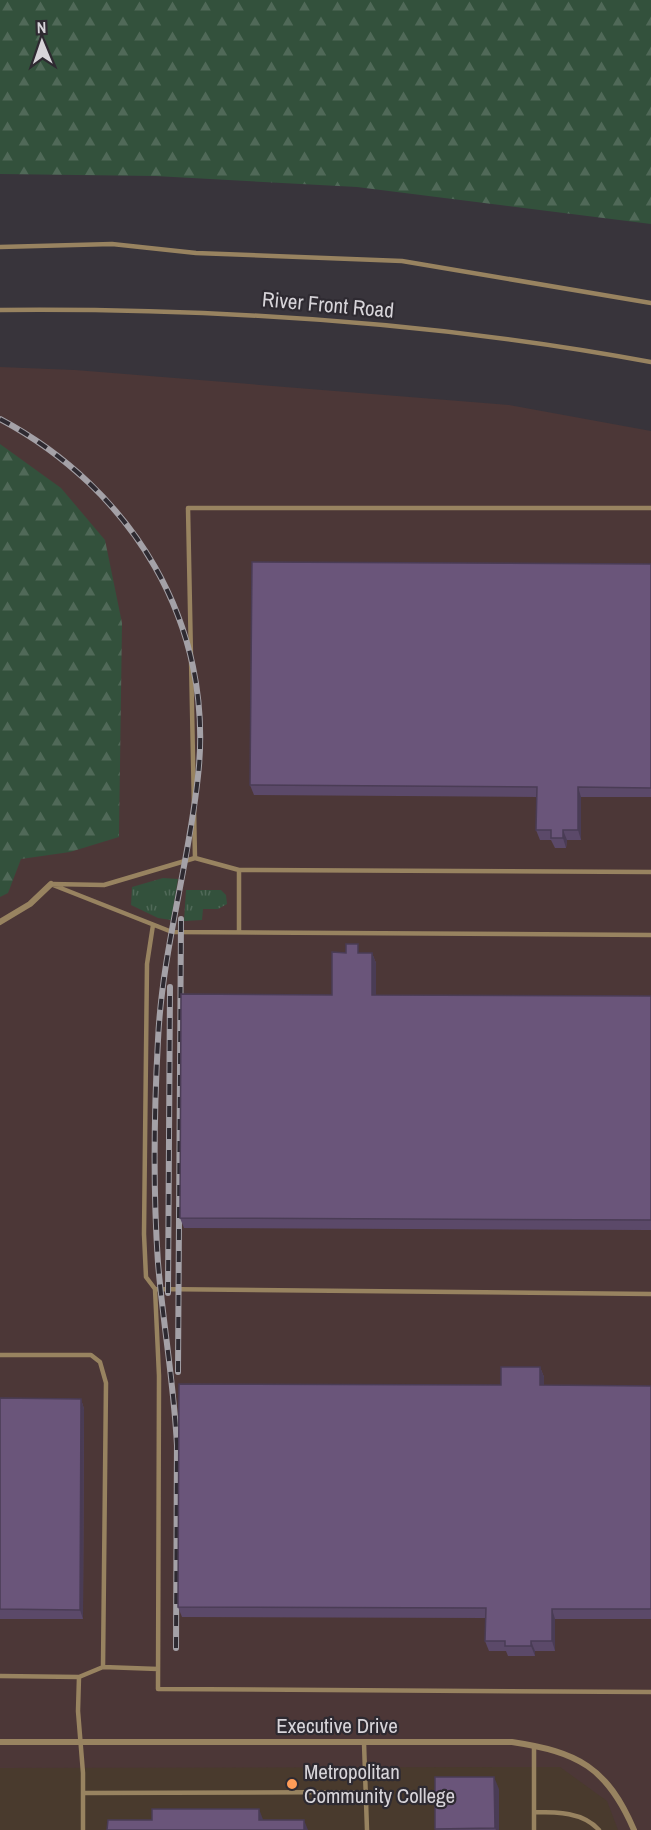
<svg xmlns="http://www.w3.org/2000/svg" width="651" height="1830" font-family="'Archivo Narrow',sans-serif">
<defs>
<pattern id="grass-tufts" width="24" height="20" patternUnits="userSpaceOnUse" patternTransform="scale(1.5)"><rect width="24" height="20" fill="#33513c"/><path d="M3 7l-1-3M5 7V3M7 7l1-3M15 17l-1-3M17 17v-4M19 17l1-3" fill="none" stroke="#506958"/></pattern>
<pattern id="forest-firs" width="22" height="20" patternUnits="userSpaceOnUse" patternTransform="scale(1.5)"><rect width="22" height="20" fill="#33513c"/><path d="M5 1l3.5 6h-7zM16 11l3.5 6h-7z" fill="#506958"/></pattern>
</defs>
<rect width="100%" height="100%" fill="#38343b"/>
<!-- industrial -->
<path fill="#4c3737" d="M 0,367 L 75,370 L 509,405 L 651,431 L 651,1830 L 0,1830 Z"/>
<!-- education -->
<path fill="#493a2d" d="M 560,1767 L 607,1801 L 618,1830 L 0,1830 L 0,1768 Z"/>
<!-- grass -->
<path fill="url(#grass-tufts)" d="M 163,878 L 178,879 L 171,920 L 158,918 L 131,905 L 132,887 Z
M 186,890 L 221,890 L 226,895 L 227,904 L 218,909 L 203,909 L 202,920 L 184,921 Z"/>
<!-- forest -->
<path fill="url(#forest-firs)" d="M 0,0 L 651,0 L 651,224 L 357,187 L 155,176 L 0,174 Z
M 0,444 L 61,488 L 105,540 L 122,623 L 119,837 L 70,852 L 21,859 L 8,893 L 0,897 Z"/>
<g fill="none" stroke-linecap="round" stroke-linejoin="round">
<!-- lane -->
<path stroke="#988360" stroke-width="4.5" d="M 0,247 L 112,244 L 196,253 L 402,261 L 651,303
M 0,310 C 218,308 437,322 651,362
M 195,858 L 239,870 L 651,872
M 51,884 L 104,885 L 195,858 L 188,508 L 651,508
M 53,885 L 172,932 L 651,935
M 153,925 L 147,964 L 144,1234 L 146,1277 L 155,1289 L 651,1294
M 239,932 L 239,870
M 155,1289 L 159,1376 L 158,1689 L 651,1692
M 0,1355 L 91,1355 L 100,1362 L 106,1383 L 103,1667
M 0,1676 L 79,1677 L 78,1711 L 83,1773 L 83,1830
M 79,1677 L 103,1667 L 158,1669
M 364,1743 L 367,1830
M 83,1793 L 366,1792
M 534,1812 C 557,1812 583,1812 599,1830
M 534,1830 L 534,1746"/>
<!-- street -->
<path stroke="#988360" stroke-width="6" d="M 0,922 L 30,904 L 51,884
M 0,1742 L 512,1742 C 578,1752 607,1767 634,1830"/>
<!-- rail casing -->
<g stroke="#a4a1a7" stroke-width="6">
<path id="rail" d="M 0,419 C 132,489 215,624 198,776 C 189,864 162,951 158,1040 C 154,1113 153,1190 158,1263 C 163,1324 174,1384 177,1446
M 168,1293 L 170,987
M 178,1372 L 181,919
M 176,1648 L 177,1438"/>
</g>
<!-- rail -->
<use href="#rail" stroke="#2e2a31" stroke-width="4" stroke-dasharray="11" stroke-linecap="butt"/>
</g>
<!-- wall -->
<path fill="#5b4969" d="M 651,564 L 651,797 L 581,797 L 581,840 L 567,840 L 566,848 L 555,848 L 551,840 L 540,840 L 536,830 L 537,797 L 254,795 L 250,785 Z
M 346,953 L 372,953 L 376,963 L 376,995 L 651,996 L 651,1230 L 184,1228 L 180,1218 L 332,995 Z
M 540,1367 L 544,1377 L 544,1385 L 651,1386 L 651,1619 L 555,1619 L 555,1651 L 535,1651 L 535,1656 L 508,1656 L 506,1651 L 489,1651 L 485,1641 L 486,1618 L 182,1617 L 178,1607 L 501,1385 Z
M 0,1398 L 81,1399 L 84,1409 L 83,1619 L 0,1619 Z
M 499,1789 L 499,1830 L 436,1830 L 435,1829 Z"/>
<!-- shaded-wall -->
<path fill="#4a3c55" d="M 578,787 L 581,797 L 581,840 L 578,830 Z
M 563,830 L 567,840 L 566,848 L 563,838 Z
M 372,953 L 376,963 L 376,1005 L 372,995 Z
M 540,1367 L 544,1377 L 544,1395 L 540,1385 Z
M 81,1399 L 84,1409 L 83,1619 L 80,1610 Z
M 552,1609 L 555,1619 L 555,1651 L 552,1641 Z
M 531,1641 L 535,1651 L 535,1656 L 531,1646 Z
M 494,1777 L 499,1789 L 499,1830 L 496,1830 L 495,1828 Z
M 259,1809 L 264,1822 L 259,1820 Z
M 304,1820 L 308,1830 L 304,1830 Z"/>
<!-- building -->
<path fill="#6a557a" stroke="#4a3c55" stroke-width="1.5" d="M 252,562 L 651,564 L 651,788 L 578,787 L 578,830 L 563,830 L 563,838 L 551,838 L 551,830 L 536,830 L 537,787 L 250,785 Z
M 346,944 L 358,944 L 358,953 L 372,953 L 372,995 L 651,996 L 651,1220 L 180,1218 L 181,994 L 332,995 L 332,952 L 346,953 Z
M 501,1367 L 540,1367 L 540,1385 L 651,1386 L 651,1609 L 552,1609 L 552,1641 L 531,1641 L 531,1646 L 505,1646 L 505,1641 L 485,1641 L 486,1608 L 178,1607 L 179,1384 L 501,1385 Z
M 0,1398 L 81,1399 L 80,1610 L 0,1609 Z
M 435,1777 L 494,1777 L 495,1828 L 435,1829 Z
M 152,1809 L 259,1809 L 259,1820 L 304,1820 L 304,1830 L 107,1830 L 108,1820 L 152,1820 Z"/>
<!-- markers -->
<circle fill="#fe9c58" stroke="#2e2a31" stroke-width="2" cx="292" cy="1784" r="6"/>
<g text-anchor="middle" stroke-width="4.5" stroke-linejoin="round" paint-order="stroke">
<!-- street labels -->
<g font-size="21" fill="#d7d4d9" stroke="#2e2a31">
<text transform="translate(328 305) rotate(5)" y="7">River Front Road</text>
<text x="337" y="1733">Executive Drive</text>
</g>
<!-- poi labels -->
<g font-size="21" fill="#d7d4d9" stroke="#2e2a31" text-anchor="start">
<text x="304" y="1779">Metropolitan<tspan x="304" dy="24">Community College</tspan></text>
</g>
</g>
<!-- north arrow -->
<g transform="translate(42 42) rotate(358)" stroke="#2e2a31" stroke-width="4.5" paint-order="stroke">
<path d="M0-4.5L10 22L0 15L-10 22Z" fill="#d7d4d9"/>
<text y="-9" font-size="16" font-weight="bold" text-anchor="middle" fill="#d7d4d9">N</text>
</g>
</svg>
